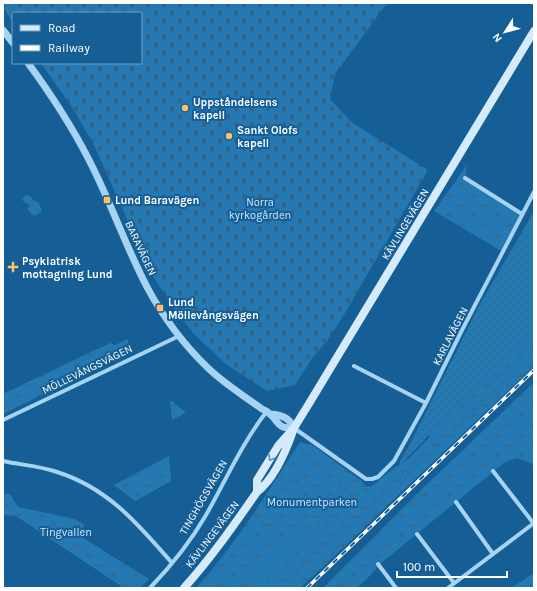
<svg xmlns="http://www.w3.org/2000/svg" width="537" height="591" font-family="Karla,sans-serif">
<defs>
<pattern id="grass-tufts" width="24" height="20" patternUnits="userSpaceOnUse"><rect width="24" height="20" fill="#2579b3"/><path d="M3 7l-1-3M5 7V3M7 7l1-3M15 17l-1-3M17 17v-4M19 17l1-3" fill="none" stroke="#386280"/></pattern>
<pattern id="forest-crowns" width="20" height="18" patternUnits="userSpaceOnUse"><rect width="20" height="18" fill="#2579b3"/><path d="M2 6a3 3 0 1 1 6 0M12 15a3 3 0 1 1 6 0" fill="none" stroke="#386280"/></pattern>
<pattern id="cemetery-stones" width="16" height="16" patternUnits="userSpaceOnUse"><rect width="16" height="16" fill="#2579b3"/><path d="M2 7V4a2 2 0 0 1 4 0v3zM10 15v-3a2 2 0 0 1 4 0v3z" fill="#386280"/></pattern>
<pattern id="garden-dots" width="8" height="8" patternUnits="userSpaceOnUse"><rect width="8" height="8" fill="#2579b3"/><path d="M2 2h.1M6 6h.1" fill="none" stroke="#386280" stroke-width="1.8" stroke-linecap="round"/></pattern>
</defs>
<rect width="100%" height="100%" fill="#155f96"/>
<!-- grass -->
<path fill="url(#grass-tufts)" d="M 467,165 L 465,178 L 522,214 L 503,252 L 434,211 Z
M 26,195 L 30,196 L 33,200 L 39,203 L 42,211 L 34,216 L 28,210 L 29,204 L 24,202 L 22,199 Z
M 534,326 L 534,344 L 434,439 L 429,438 L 430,432 Z
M 128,339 L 128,344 L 115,359 L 3,414 L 3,394 L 110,343 L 115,345 Z
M 534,352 L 534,366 L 322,568 L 343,540 L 353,524 L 383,497 L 402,482 L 522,363 Z
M 534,382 L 534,466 L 530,463 L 517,458 L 505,462 L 380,564 L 367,579 L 356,588 L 323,588 L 420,491 Z
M 172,401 L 186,413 L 173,419 L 172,419 L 170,402 Z
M 300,442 L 309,445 L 379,495 L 286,588 L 196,588 C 236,544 267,493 300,442 Z
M 169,456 L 171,481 L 135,501 L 114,485 Z
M 3,494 L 10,494 L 18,507 L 75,519 L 84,525 L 80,536 L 149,579 L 140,588 L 124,588 L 16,516 L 3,515 Z
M 534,573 L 534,588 L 511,588 Z"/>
<!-- forest -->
<path fill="url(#forest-crowns)" d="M 534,344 L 534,352 L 522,363 L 402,482 L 383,497 L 353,524 L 343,540 L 322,568 L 300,588 L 257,588 L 368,486 L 371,487 L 389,472 L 408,459 L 429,438 L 434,439 Z
M 311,444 L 364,483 L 298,543 L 260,579 L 257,580 L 255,577 L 255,574 L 271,559 L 280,556 L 277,550 L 288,544 L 330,496 L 342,492 C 343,480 340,473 331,464 L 307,464 L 299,457 L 304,447 Z
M 295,463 L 306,472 L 303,477 L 260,533 L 254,531 L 255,525 L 290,469 Z
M 217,567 L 212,580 L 205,588 L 197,588 Z"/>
<!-- cemetery -->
<path fill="url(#cemetery-stones)" d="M 3,3 L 387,3 L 335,74 L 330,99 L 351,122 L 428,170 L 342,318 L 327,341 L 313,357 L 295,385 L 267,391 L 227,365 L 194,334 L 177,312 L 152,275 L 94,145 L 72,107 L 41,63 L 141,63 L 141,13 L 13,13 L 13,22 L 3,7 Z"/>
<!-- garden -->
<path fill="url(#garden-dots)" d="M 534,211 L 534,327 L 400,465 L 400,461 L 409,446 L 479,306 Z"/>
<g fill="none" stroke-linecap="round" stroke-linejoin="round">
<!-- minor -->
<path stroke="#a7d3f2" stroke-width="4" d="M 465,178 L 522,214
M 354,366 L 426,403
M 3,420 L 179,336
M 294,428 L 366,479 L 372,479 L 378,477 L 394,461 L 426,403 L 462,330 L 534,192
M 3,461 C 21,465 40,466 57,472 C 108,488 138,524 172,563
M 493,471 L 534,524
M 456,502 L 493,554
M 417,534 L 454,583
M 378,564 L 396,588
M 150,588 C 171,566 191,541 206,515 C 226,480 242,443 267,411
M 448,588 L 534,523"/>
<!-- tertiary -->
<path stroke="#a7d3f2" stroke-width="7" d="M 3,30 L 13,43
M 28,63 C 50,93 71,125 88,158 C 110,200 125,245 147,287 C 163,317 185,346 209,369 C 225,384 244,396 262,409 C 265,410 268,412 270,414 C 280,423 277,429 294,428 C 289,417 281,415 270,414"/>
<!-- secondary -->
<path stroke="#d5ebfc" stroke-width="8" d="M 257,492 L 257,480 L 278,446 L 294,428 L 310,402 L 534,31
M 184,588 C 211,558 234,525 257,492 C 274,479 286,451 293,431"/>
<!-- rail casing -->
<g stroke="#fff" stroke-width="3.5">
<path id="rail" d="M 307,588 L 534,370"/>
</g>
<!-- rail -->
<use href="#rail" stroke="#155f96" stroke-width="2" stroke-dasharray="6" stroke-linecap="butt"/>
</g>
<!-- one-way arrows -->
<defs><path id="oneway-chevron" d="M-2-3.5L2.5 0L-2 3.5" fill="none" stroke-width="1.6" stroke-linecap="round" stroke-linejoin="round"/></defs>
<use stroke="#5890ba" href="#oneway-chevron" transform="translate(271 458) rotate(121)"/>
<!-- markers -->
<g fill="#ffbe67" stroke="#155f96" stroke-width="1.5">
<circle cx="185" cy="108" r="4"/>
<circle cx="229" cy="136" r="4"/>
<rect x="103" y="196" width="8" height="8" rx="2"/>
<path d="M11 261h4v4h4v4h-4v4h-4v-4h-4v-4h4z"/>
<rect x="156" y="304" width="8" height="8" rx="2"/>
</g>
<g text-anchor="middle" stroke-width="4" stroke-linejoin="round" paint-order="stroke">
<!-- poi labels -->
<g font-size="11" font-weight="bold" fill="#fff" stroke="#155f96" text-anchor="start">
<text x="193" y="106">Uppståndelsens<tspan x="193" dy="13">kapell</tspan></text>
<text x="237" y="134">Sankt Olofs<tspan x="237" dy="13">kapell</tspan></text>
<text x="115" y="204">Lund Baravägen</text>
<text x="22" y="265">Psykiatrisk<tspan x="22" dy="13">mottagning Lund</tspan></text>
<text x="168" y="306">Lund<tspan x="168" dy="13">Möllevångsvägen</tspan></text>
</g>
<!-- park labels -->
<g font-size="11" fill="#cee9fc" stroke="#155f96">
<text x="260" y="206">Norra<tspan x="260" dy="13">kyrkogården</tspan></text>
<text x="312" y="506">Monumentparken</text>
<text x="66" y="536">Tingvallen</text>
</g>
<!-- street labels -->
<g font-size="11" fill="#fff" stroke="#155f96">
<text transform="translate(405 224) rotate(-59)" y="4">KÄVLINGEVÄGEN</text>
<text transform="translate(141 248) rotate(65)" y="4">BARAVÄGEN</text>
<text transform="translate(450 336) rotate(-63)" y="4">KARLAVÄGEN</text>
<text transform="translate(87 369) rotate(-26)" y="4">MÖLLEVÅNGSVÄGEN</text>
<text transform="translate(203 497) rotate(-60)" y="4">TINGHÖGSVÄGEN</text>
<text transform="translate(212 534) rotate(-53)" y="4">KÄVLINGEVÄGEN</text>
</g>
</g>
<!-- border -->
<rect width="537" height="591" fill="none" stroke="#ffffff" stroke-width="8"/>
<!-- legend -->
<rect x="12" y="12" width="130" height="52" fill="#155f96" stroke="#739fc0"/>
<rect x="20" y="25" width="20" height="6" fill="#d5ebfc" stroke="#739fc0"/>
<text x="48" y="32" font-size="12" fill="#ffffff">Road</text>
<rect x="20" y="45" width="20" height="6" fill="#ffffff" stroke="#739fc0"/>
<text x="48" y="52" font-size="12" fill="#ffffff">Railway</text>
<!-- north arrow -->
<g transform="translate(505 32) rotate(234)" stroke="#155f96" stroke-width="3" paint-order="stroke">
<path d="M0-3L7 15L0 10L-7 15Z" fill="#ffffff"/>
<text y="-6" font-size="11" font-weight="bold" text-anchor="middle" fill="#ffffff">N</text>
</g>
<!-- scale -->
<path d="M397 571v6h110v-6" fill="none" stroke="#ffffff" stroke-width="2"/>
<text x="403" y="571" font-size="12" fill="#ffffff" stroke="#155f96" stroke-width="3" paint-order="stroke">100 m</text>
</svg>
